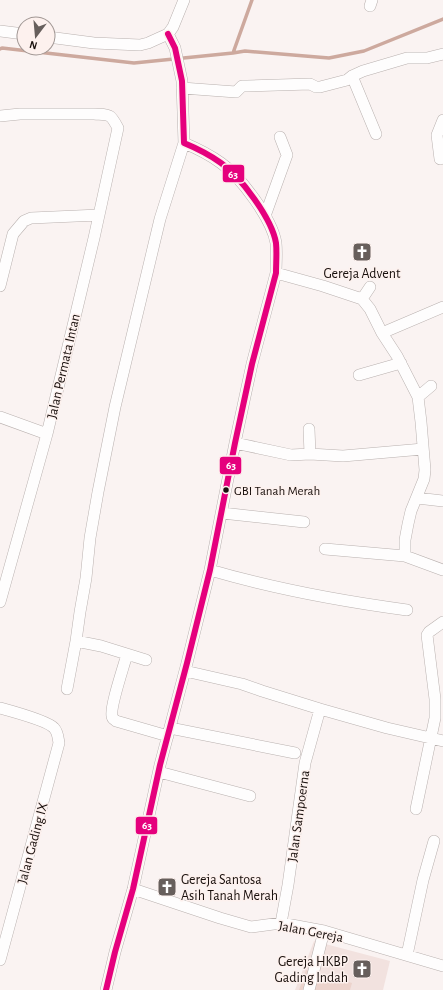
<svg xmlns="http://www.w3.org/2000/svg" width="443" height="990" font-family="'Alegreya Sans',sans-serif">
<rect width="100%" height="100%" fill="#faf3f2"/>
<!-- built -->
<path fill="#f2e2df" d="M 314,941 L 390,961 L 383,990 L 295,990 Z"/>
<!-- green -->
<path fill="#ecd3cc" d="M 306,970 L 352,983 L 350,990 L 299,990 Z"/>
<g fill="none" stroke-linecap="round" stroke-linejoin="round">
<!-- stream -->
<path stroke="#cda99e" stroke-width="3.5" d="M 0,49 L 2,48 L 134,63 L 233,53 L 245,51 L 329,58 L 364,51 L 443,19
M 233,53 L 252,0"/>
<!-- street casing -->
<g stroke="#b9b1af" stroke-width="12">
<path id="street" d="M 370,6 L 372,0
M 0,31 L 24,34
M 48,37 L 94,43 L 140,45 L 148,43 L 168,34 L 173,27 L 184,0
M 352,76 L 376,134
M 182,88 L 236,92 L 242,86 L 247,86 L 310,84 L 316,87 L 320,87 L 347,80 L 352,76 L 363,71 L 407,58 L 427,58 L 443,54
M 0,116 L 20,114 L 94,114 C 110,115 110,113 118,128 L 94,238 L 47,434 L 0,602
M 440,159 L 437,135 L 443,120
M 265,216 L 287,155 L 280,137
M 276,273 L 323,286 L 362,299 L 370,309 L 382,333 L 397,356 L 418,397 L 421,422 L 425,470 L 424,479 L 411,511 L 408,524 L 405,540 L 405,556 L 443,570
M 0,286 L 13,234 L 24,221 L 31,218 L 99,215
M 362,299 L 370,287
M 382,333 L 443,307
M 359,375 L 401,363
M 418,397 L 431,386
M 0,417 L 47,434
M 309,429 L 310,454 L 343,456 L 423,449
M 235,443 L 291,455 L 310,454
M 417,498 L 443,501
M 222,513 L 304,522
M 325,549 L 405,556
M 210,570 C 275,589 340,601 407,610
M 76,641 L 101,646 L 146,660
M 127,654 C 124,666 110,706 112,716 C 112,719 114,719 116,721 L 168,736
M 185,671 L 242,684 L 262,691 L 320,709 L 387,728 L 443,741
M 67,689 L 76,641 L 80,612 L 86,578 L 90,538 L 98,492 L 115,407 L 160,219 L 184,143
M 0,708 C 11,711 48,721 54,728 C 58,732 58,738 59,743 L 0,960
M 170,728 L 295,753
M 159,772 L 250,796
M 416,809 L 435,718 L 435,699 L 427,635 L 429,632 L 443,622
M 133,889 L 220,918 L 251,927 L 281,923 L 324,931 L 443,966
M 281,923 L 288,885 L 305,763 L 320,709
M 407,955 L 423,880 L 434,841
M 106,990 L 115,952 L 133,889 L 160,765 L 187,663 L 210,570 L 235,443 L 252,364 L 276,273 C 276,263 277,253 276,243 C 272,219 241,177 221,163 C 210,155 196,148 184,143 L 182,81 L 175,48 L 168,34
M 309,990 L 324,931"/>
</g>
<!-- street -->
<use href="#street" stroke="#fefdfd" stroke-width="11"/>
<!-- bus-1 casing -->
<g stroke="#fdf1ee" stroke-width="9">
<path id="bus-1" d="M 106,990 L 115,952 L 133,889 L 160,765 L 187,663 L 210,570 L 235,443 L 252,364 L 276,273 C 276,263 277,253 276,243 C 272,219 241,177 221,163 C 210,155 196,148 184,143 L 182,81 L 175,48 L 168,34"/>
</g>
<!-- bus-1 -->
<use href="#bus-1" stroke="#e5007d" stroke-width="6"/>
</g>
<!-- icons -->
<defs>
<g id="church-square" transform="scale(1)"><rect x="-9" y="-9" width="18" height="18" rx="4" fill="#675f5c" stroke="#fdf1ee"/><path d="M-1.2-6h2.4v3.5h3.3v2.4h-3.3V6h-2.4V-.1h-3.3v-2.4h3.3Z" fill="#fff"/></g>
</defs>
<g fill-rule="evenodd">
<use href="#church-square" x="362" y="252"/>
<use href="#church-square" x="167" y="887"/>
<use href="#church-square" x="362" y="969"/>
</g>
<!-- markers -->
<circle fill="#180f0c" stroke="#fdf1ee" stroke-width="1.5" cx="226" cy="490" r="3.5"/>
<g text-anchor="middle" stroke-width="3" stroke-linejoin="round" paint-order="stroke">
<!-- bus labels -->
<g font-size="13" fill="#180f0c" stroke="#fdf1ee" text-anchor="start">
<text x="234" y="495">GBI Tanah Merah</text>
</g>
<!-- poi labels -->
<g font-size="14" fill="#180f0c" stroke="#fdf1ee">
<text x="362" y="278">Gereja Advent</text>
<text x="181" y="884" text-anchor="start">Gereja Santosa<tspan x="181" dy="16">Asih Tanah Merah</tspan></text>
<text x="348" y="966" text-anchor="end">Gereja HKBP<tspan x="348" dy="16">Gading Indah</tspan></text>
</g>
<!-- street labels -->
<g font-size="14" fill="#180f0c" stroke="#fdf1ee">
<text transform="translate(63 366) rotate(-77)" y="5">Jalan Permata Intan</text>
<text transform="translate(298 816) rotate(-82)" y="5">Jalan Sampoerna</text>
<text transform="translate(32 843) rotate(-75)" y="5">Jalan Gading IX</text>
<text transform="translate(311 931) rotate(11)" y="5">Jalan Gereja</text>
</g>
</g>
<g stroke="#fdf1ee" stroke-width="1.5">
<rect x="222" y="164" width="23" height="19" rx="4" fill="#e5007d"/>
<rect x="219" y="456" width="23" height="19" rx="4" fill="#e5007d"/>
<rect x="135" y="816" width="23" height="19" rx="4" fill="#e5007d"/>
</g>
<g font-size="11" text-anchor="middle" font-weight="bold" fill="#fff">
<text x="233" y="178">63</text>
<text x="231" y="469">63</text>
<text x="147" y="829">63</text>
</g>
<!-- north arrow -->
<g transform="translate(36 36) rotate(196)"><circle r="19" fill="#fdf1ee" stroke="#a19794"/>
<path d="M0-3L7 15L0 10L-7 15Z" fill="#675f5c"/>
<text y="-6" font-size="11" font-weight="bold" text-anchor="middle" fill="#180f0c">N</text>
</g>
</svg>
